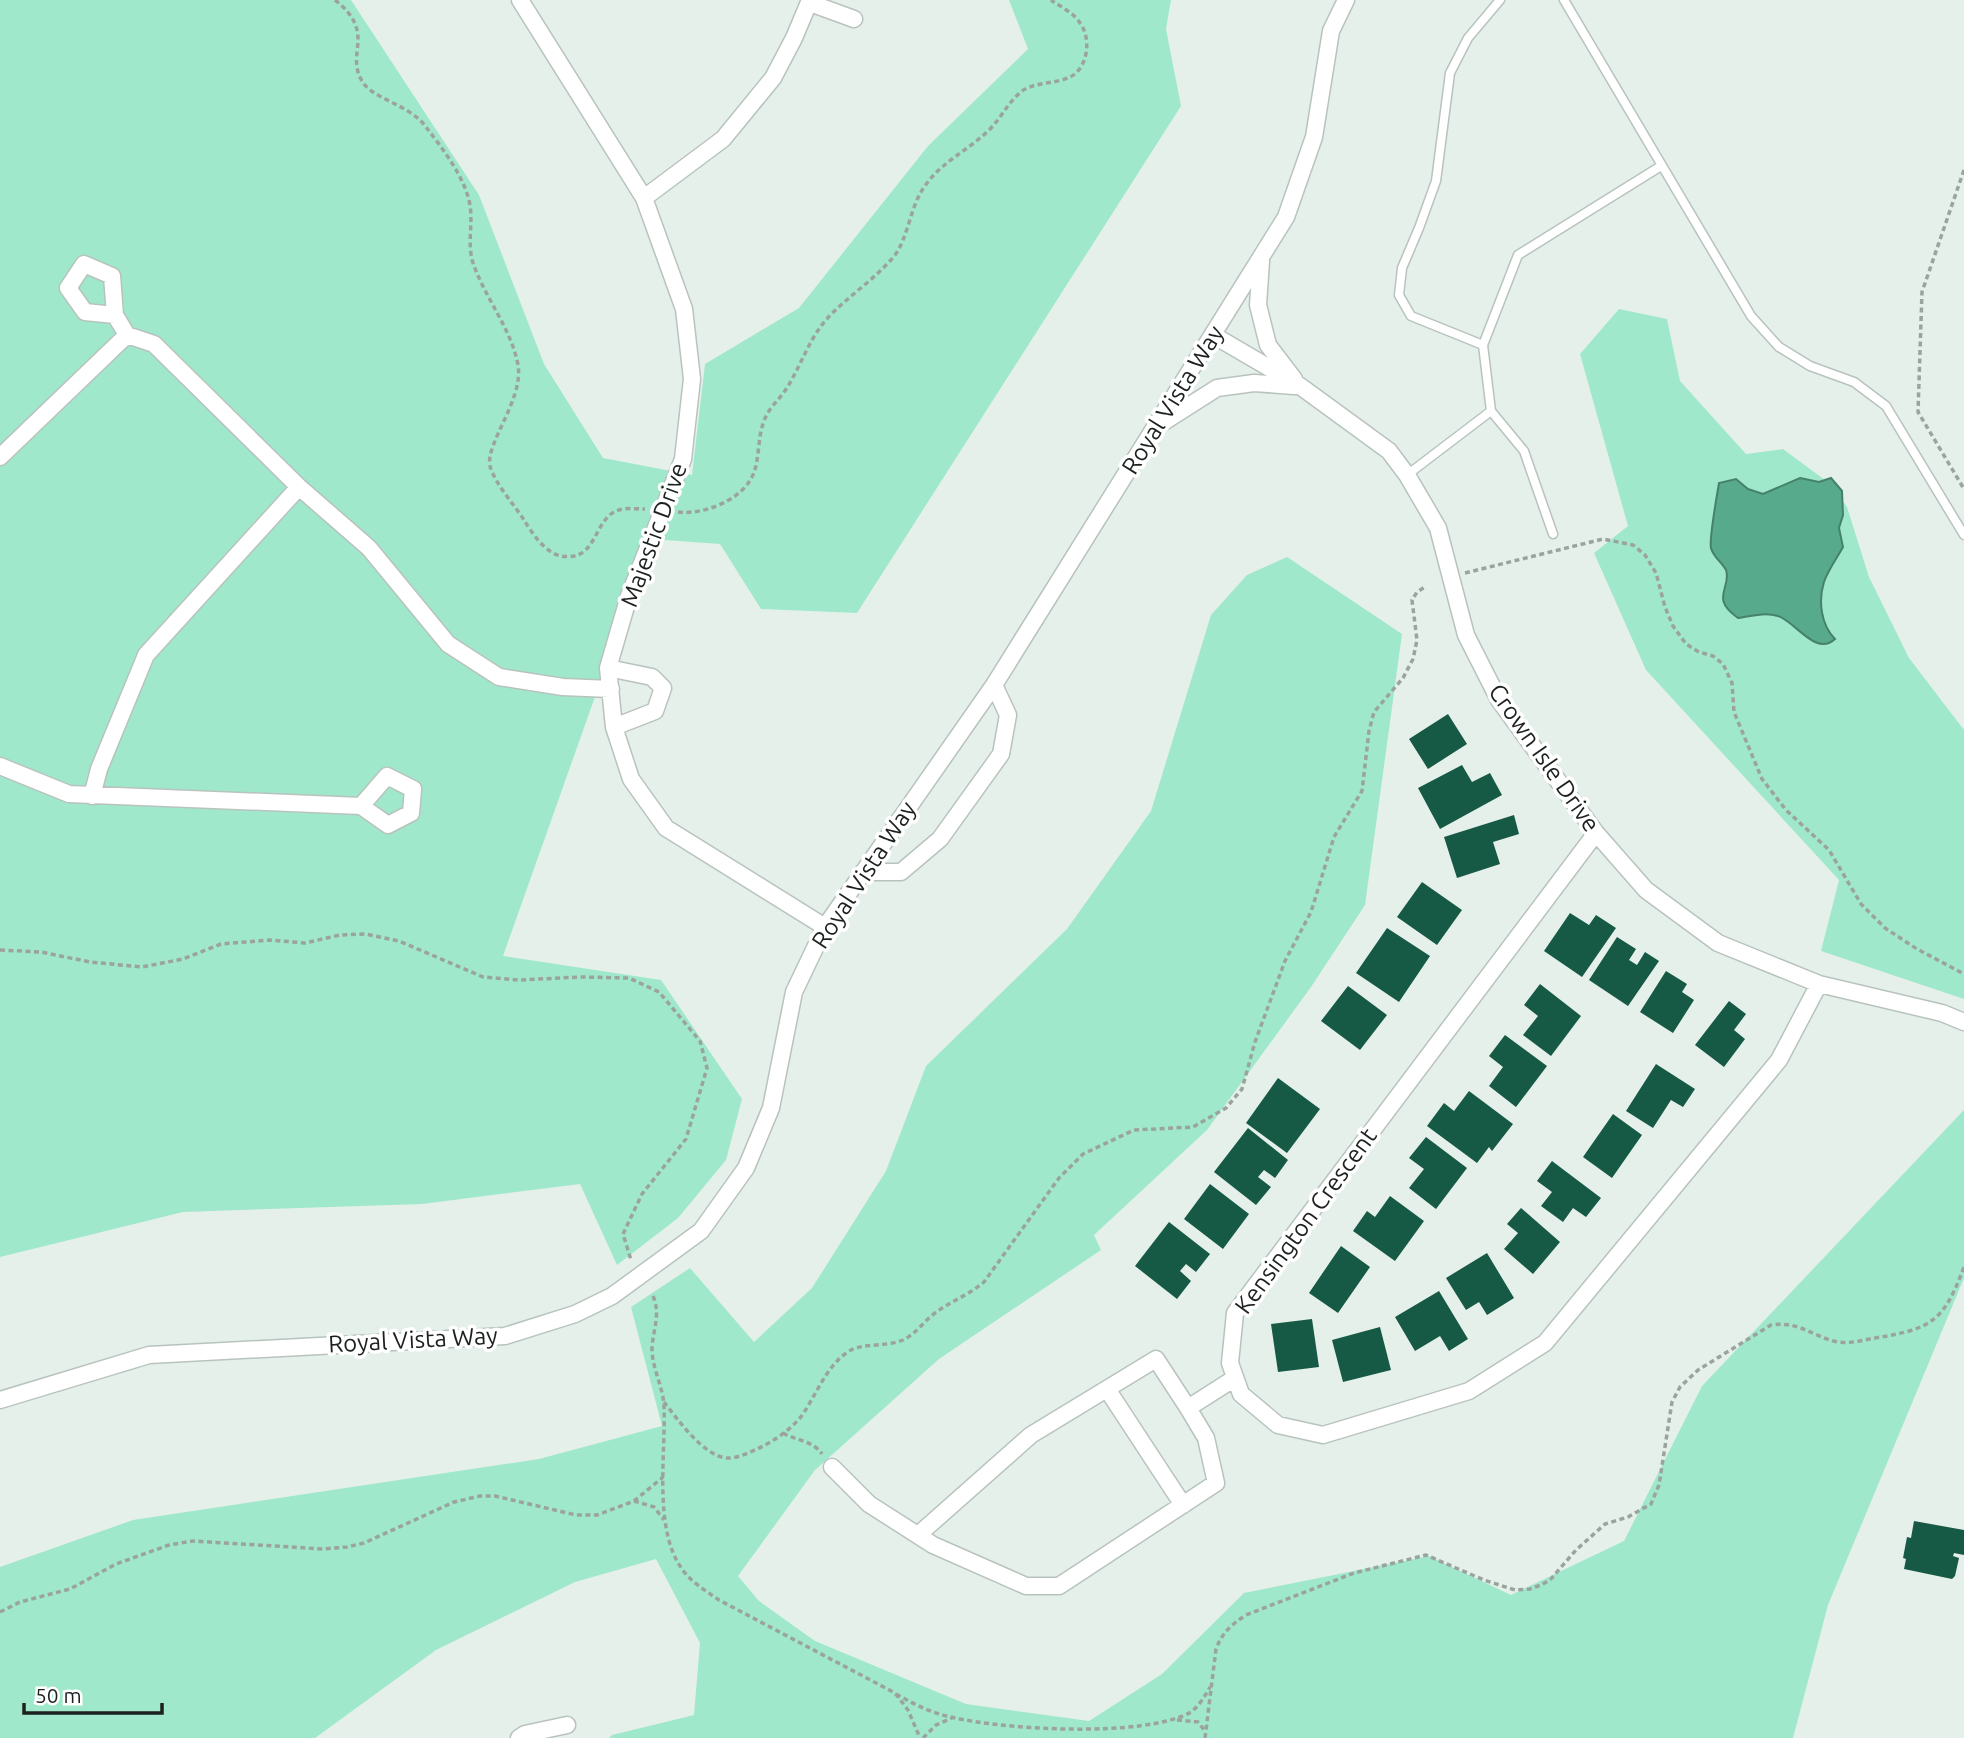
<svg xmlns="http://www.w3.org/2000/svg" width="1964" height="1738" font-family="Ubuntu,sans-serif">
<rect width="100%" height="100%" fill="#e5f0eb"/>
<!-- green -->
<path fill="#a0e8cb" d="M 0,0 L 351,0 L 479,195 L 544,364 L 603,458 L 692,475 L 705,364 L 799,308 L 928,146 L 1028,49 L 1009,0 L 1171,0 L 1166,29 L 1181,106 L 857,613 L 761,609 L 720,544 L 651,539 L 503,956 L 661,980 L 742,1099 L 726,1160 L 678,1218 L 617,1265 L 580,1184 L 422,1204 L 183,1212 L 0,1257 Z
M 1619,309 L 1667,319 L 1680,381 L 1746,454 L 1783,449 L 1829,483 L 1847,507 L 1869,577 L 1909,658 L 1964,730 L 1964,999 L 1821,951 L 1839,880 L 1646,670 L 1594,553 L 1628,526 L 1580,354 Z
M 1287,557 L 1402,634 L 1365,905 L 1311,987 L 1207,1130 L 1094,1235 L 1101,1250 L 939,1359 L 815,1470 L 738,1576 L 759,1601 L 815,1641 L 966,1704 L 1089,1721 L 1162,1674 L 1244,1593 L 1429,1556 L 1511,1595 L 1624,1541 L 1702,1386 L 1964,1110 L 1964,1278 L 1828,1605 L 1793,1738 L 609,1738 L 612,1735 L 694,1715 L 700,1643 L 656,1559 L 575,1582 L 436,1650 L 315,1738 L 0,1738 L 0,1567 L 133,1520 L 539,1459 L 662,1426 L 631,1307 L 690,1268 L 754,1342 L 812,1288 L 886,1171 L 926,1066 L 1067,929 L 1151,811 L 1211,615 L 1247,575 Z"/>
<!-- water -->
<path fill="#57aa8c" stroke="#45816b" stroke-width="2" d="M 1800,478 L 1819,482 L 1831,478 L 1842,491 L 1843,515 L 1839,528 L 1843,547 C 1837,558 1828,570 1824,582 C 1818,601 1821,625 1835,639 C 1816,657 1796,622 1778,616 C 1764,612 1752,616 1738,618 C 1709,598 1732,588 1726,570 C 1722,562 1713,557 1711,548 C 1709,539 1717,495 1719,483 L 1736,479 L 1748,489 L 1763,494 Z"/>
<!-- building -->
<path fill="#165944" d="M 1448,714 L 1467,744 L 1428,769 L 1409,739 Z
M 1462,765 L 1472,782 L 1490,773 L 1502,795 L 1440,829 L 1418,788 Z
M 1514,815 L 1519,834 L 1493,842 L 1500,864 L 1457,878 L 1444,837 Z
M 1422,882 L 1462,910 L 1437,945 L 1397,917 Z
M 1570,913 L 1589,925 L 1596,915 L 1616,928 L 1582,977 L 1544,951 Z
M 1387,928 L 1430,956 L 1399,1002 L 1356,973 Z
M 1617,937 L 1636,949 L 1629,960 L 1637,965 L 1645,952 L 1659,961 L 1628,1006 L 1589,980 Z
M 1666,971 L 1687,984 L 1682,992 L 1694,1000 L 1673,1033 L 1640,1012 Z
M 1540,984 L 1581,1016 L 1551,1056 L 1523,1035 L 1538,1016 L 1524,1005 Z
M 1348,986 L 1387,1015 L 1360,1050 L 1321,1021 Z
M 1729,1001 L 1746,1014 L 1734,1030 L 1745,1039 L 1724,1067 L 1695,1045 Z
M 1505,1035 L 1547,1066 L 1516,1107 L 1489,1086 L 1503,1067 L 1489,1056 Z
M 1656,1064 L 1695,1089 L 1683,1107 L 1671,1100 L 1653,1128 L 1626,1111 Z
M 1278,1078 L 1320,1109 L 1287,1153 L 1246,1123 Z
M 1469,1091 L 1513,1124 L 1492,1151 L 1489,1147 L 1477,1163 L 1427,1126 L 1444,1103 L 1454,1111 Z
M 1613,1114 L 1642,1135 L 1612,1178 L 1583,1157 Z
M 1248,1128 L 1288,1160 L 1275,1178 L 1264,1170 L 1258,1177 L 1271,1187 L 1256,1205 L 1214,1172 Z
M 1426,1137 L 1467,1168 L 1436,1209 L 1409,1188 L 1424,1169 L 1409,1158 Z
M 1552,1161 L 1601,1198 L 1586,1217 L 1573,1208 L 1563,1222 L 1541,1206 L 1552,1192 L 1537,1181 Z
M 1210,1184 L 1249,1214 L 1223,1249 L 1184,1219 Z
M 1390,1196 L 1424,1221 L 1395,1261 L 1353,1231 L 1367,1211 L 1375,1217 Z
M 1521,1208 L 1560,1242 L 1533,1274 L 1504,1249 L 1518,1233 L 1507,1224 Z
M 1169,1222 L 1210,1254 L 1196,1272 L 1186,1264 L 1180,1271 L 1191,1281 L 1177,1299 L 1135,1266 Z
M 1341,1246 L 1370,1267 L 1338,1313 L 1309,1293 Z
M 1487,1253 L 1514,1298 L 1487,1315 L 1479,1302 L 1466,1310 L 1446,1278 Z
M 1439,1291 L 1468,1339 L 1449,1351 L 1440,1336 L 1415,1351 L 1395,1317 Z
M 1312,1319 L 1319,1367 L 1278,1372 L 1271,1324 Z
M 1380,1327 L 1391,1370 L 1343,1382 L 1332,1340 Z
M 1914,1521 L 1964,1530 L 1964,1555 L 1954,1553 L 1953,1556 L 1959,1558 L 1955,1576 L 1952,1579 L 1904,1569 L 1906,1559 L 1903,1558 L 1907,1537 L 1911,1538 Z"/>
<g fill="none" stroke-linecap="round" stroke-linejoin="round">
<!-- lane casing -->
<g stroke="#b8c3be" stroke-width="11">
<path id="lane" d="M 1564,0 L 1751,316 L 1779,347 L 1810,366 L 1854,382 L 1886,406 L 1964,535
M 1483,345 L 1411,316 L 1399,295 L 1402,268 L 1419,228 L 1436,181 L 1450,73 L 1468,38 L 1500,0
M 1407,475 L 1491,411
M 1553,534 L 1524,451 L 1491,411 L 1483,345 L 1518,255 L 1661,166"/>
</g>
<!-- street casing -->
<g stroke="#b8c3be" stroke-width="19">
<path id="street" d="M 520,0 L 644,198 L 684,309 L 692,379 L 683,459 L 629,596 L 608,668 L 614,727 L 631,779 L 666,828 L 825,927
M 810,3 L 854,19
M 644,198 L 723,139 L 773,78 L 794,38 L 810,0
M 1261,261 L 1258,305 L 1268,345 L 1294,379
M 115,315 L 85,312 L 68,288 L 84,264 L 112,276 L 115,315 L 127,335
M 1213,335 L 1300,386 L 1389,451 L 1407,475 L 1438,528 L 1466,635 L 1499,700 L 1596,833 L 1646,890 L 1718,943 L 1819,984 L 1942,1013 L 1964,1022
M 1162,423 L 1217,388 L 1254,383 L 1294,386
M 0,457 L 127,335 L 154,344 L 299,487 L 369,548 L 448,644 L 499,677 L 563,687 L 611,689
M 608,668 L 652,677 L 663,688 L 655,711 L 614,727
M 0,766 L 69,794 L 361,806 L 388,825 L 411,813 L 413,789 L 387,776 L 361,806
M 92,796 L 99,769 L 146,655 L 299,487
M 1596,833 L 1235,1313 L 1230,1363 L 1241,1394 L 1278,1425 L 1323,1435 L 1469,1391 L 1545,1343 L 1779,1060 L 1819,984
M 863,872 L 901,872 L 940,839 L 1001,754 L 1008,715 L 994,685
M 1107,1389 L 1183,1505
M 0,1400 L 149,1355 L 505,1336 L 575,1314 L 612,1296 L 701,1231 L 746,1168 L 771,1108 L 794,992 L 825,927 L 994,685 L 1286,217 L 1314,137 L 1331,31 L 1346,0
M 832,1467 L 869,1504 L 933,1545 L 1026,1586 L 1059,1586 L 1216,1483 L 1206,1438 L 1188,1408
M 918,1535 L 1031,1435 L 1156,1359 L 1188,1408 L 1235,1378
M 519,1738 L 525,1734 L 567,1725"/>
</g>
<!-- path -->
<path stroke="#9ba39f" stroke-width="3.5" stroke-dasharray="5 3.5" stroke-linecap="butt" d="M 335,0 C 377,33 345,53 362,81 C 372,99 409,104 426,127 C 442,148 465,177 470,205 C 473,224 467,244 473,263 C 485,298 511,328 518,365 C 524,399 485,444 490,466 C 494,482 515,506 524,520 C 532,533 545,553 561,556 C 596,562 593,524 614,512 C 623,507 635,509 645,509
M 1964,170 L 1922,292 L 1918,412 L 1964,489
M 678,512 C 701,515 736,502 749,482 C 763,462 754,434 769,411 C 775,402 783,395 788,386 C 801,365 809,340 825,321 C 846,297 875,280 895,255 C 907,239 910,211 921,192 C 938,163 965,153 988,131 C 1001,119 1007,103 1022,91 C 1035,82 1053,84 1068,78 C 1088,70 1092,39 1080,23 C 1074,13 1061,7 1051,0
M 1465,573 L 1603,539 L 1633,545 L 1645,555 L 1656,573 L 1665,607 L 1673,626 L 1686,644 L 1699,652 L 1713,656 L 1723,664 L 1732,683 L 1734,712 L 1762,779 L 1786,810 L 1829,850 L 1861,904 L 1885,928 L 1917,949 L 1964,974
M 0,950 L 41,952 L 90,962 L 142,967 L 183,959 L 221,944 L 270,940 L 305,943 L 340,935 L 365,934 L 399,941 L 483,977 L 519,980 L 580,977 L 629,978 L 659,992 L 700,1041 L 707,1068 L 686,1139 L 642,1194 L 623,1234 L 631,1260
M 653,1296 C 661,1315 653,1329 652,1348 C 652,1369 663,1386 664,1406 C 666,1454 653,1529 682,1569 C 691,1582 706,1591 719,1600 L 895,1693 L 908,1710 L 920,1738
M 664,1402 C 678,1420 703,1455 726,1458 C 736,1459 748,1453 757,1449 C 772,1442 789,1431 800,1418 C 816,1397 826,1364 851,1350 C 865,1343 886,1347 903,1340 C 916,1334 924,1321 935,1313 C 951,1301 969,1295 984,1282 L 1059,1178 L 1083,1154 L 1134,1130 L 1193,1127 L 1226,1108 L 1242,1089 L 1255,1042 L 1285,961 L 1311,912 L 1334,837 L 1362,791 L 1369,731 L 1374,712 L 1403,678 L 1413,659 L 1417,640 L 1412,600 L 1417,592 L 1425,587
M 783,1433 C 797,1441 812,1440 822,1454
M 634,1501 L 654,1507 L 664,1520
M 0,1612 L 20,1602 L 70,1589 L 116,1564 L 169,1545 L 193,1541 L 323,1549 L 347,1547 L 364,1543 L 454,1502 L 480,1496 L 495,1496 L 576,1515 L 597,1515 L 634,1501 L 662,1478 L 664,1472
M 896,1694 C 914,1704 931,1713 951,1717 C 1005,1730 1145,1738 1191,1712 C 1199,1706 1205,1696 1210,1687
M 1177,1720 L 1198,1722 L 1205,1731
M 923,1738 L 936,1725 L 952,1718
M 1205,1738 L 1216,1649 C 1222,1633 1231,1625 1246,1615 L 1354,1573 L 1426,1555 L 1484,1580 L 1515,1590 L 1530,1589 L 1541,1585 L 1550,1580 L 1576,1550 L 1605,1524 L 1628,1517 L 1651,1504 L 1659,1485 L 1672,1402 L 1680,1387 L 1698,1370 L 1771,1325 C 1801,1321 1812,1337 1838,1342 C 1850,1344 1863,1340 1875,1338 C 1932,1329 1944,1321 1964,1267"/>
<!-- lane -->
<use href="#lane" stroke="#fff" stroke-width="8"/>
<!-- street -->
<use href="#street" stroke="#fff" stroke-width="16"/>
</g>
<g text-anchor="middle" stroke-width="7" stroke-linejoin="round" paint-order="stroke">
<!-- street labels -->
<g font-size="24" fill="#1c201e" stroke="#fff">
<text transform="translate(1173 400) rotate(-58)" y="8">Royal Vista Way</text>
<text transform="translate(654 535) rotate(-70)" y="8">Majestic Drive</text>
<text transform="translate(1544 758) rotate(55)" y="8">Crown Isle Drive</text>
<text transform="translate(864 875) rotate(-57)" y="8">Royal Vista Way</text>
<text transform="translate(1306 1221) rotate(-54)" y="8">Kensington Crescent</text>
<text transform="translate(413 1340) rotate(-3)" y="8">Royal Vista Way</text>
</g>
</g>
<!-- scale -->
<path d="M24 1703v10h138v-10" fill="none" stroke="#1c201e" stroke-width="3.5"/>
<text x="35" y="1703" font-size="21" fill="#1c201e" stroke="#ffffff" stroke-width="5" paint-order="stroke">50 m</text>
</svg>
